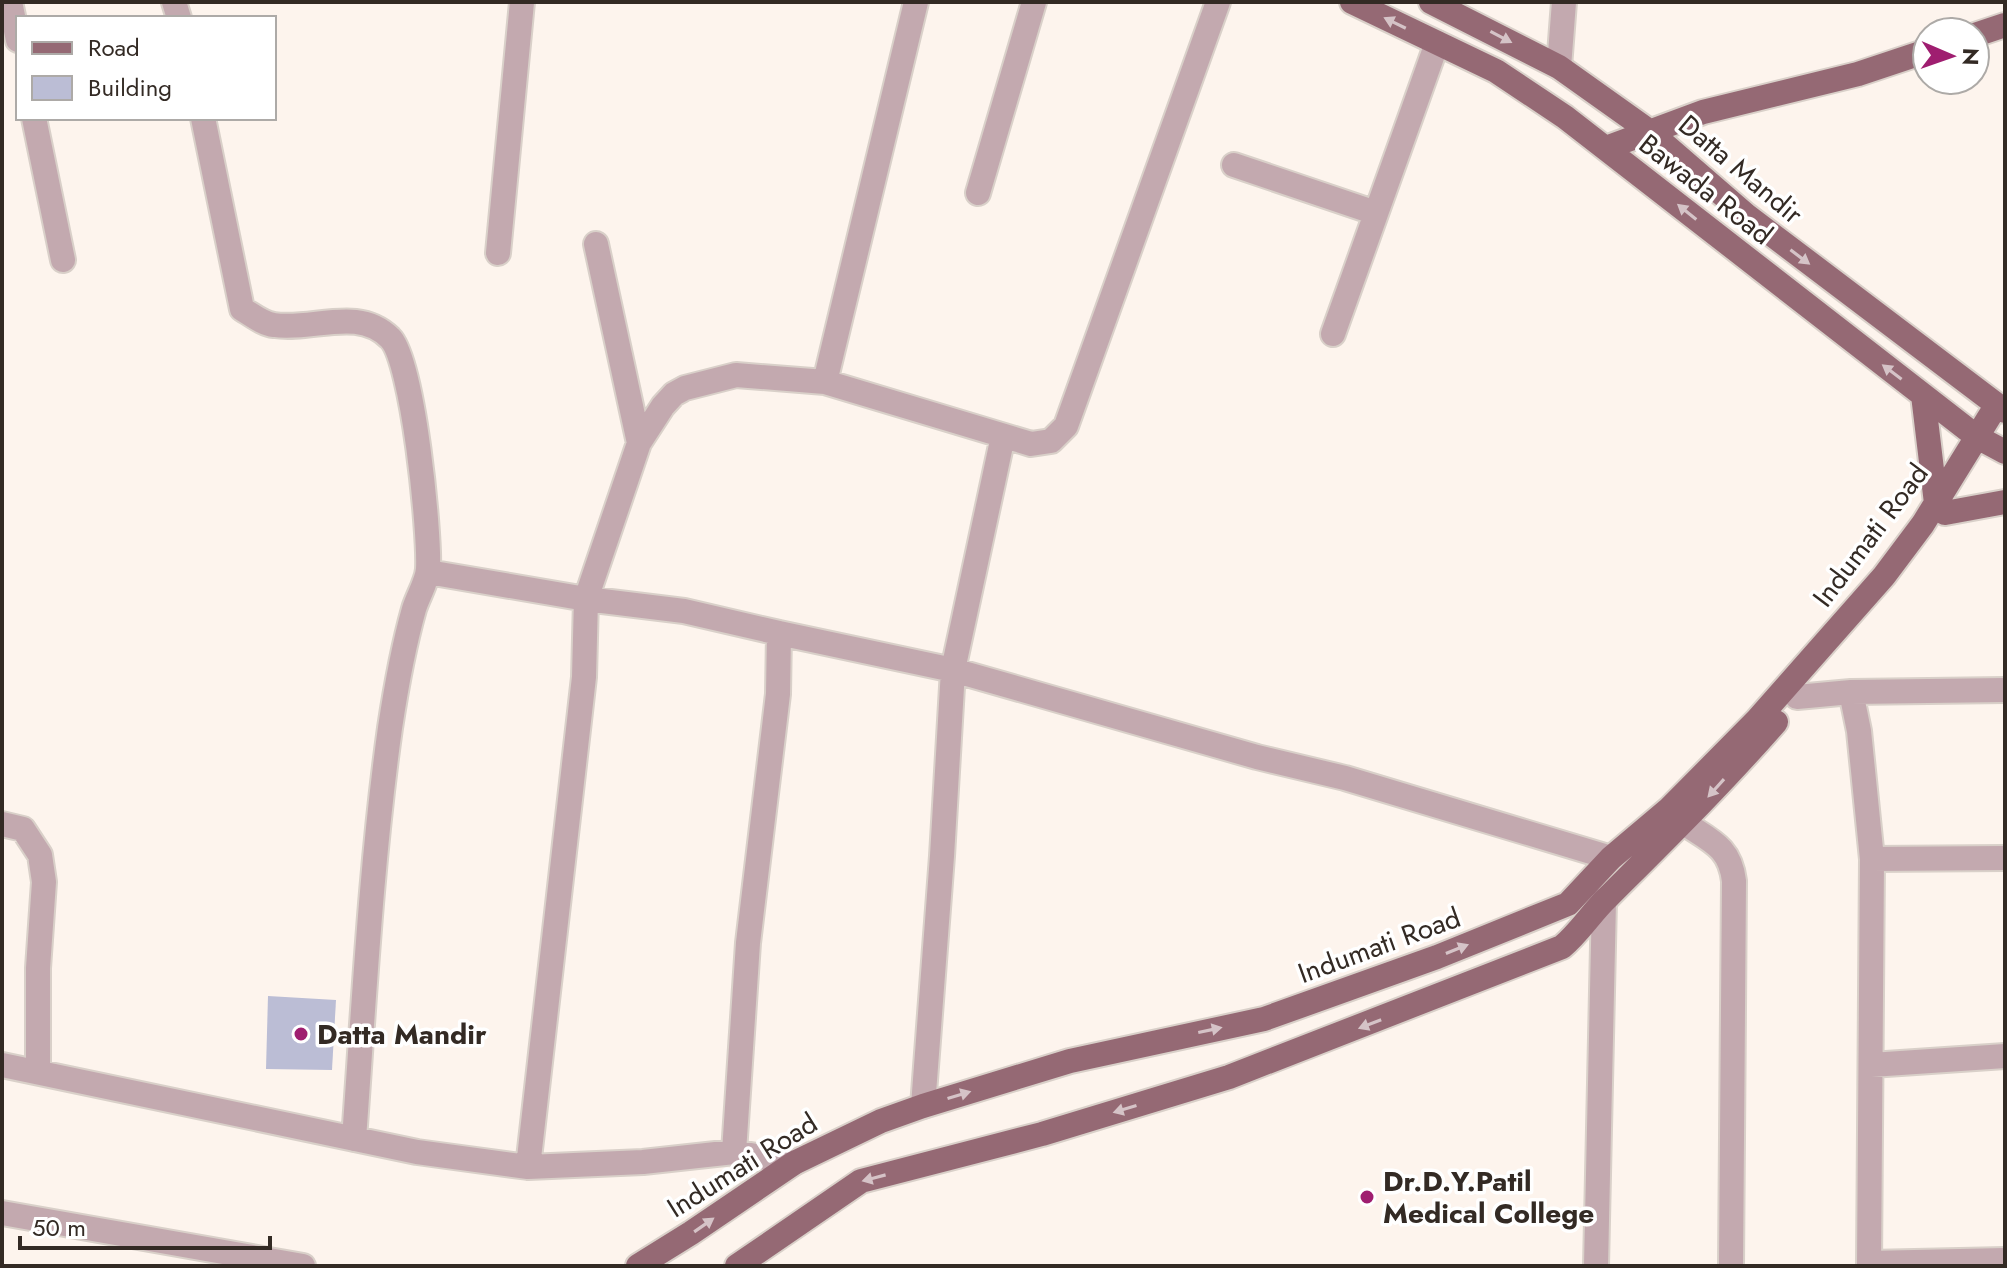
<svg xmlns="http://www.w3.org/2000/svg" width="2007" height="1268" font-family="Jost,sans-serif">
<rect width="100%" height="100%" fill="#fdf4ed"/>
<!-- building -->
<path fill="#bbbdd5" d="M 268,996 L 336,1000 L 332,1070 L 266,1069 Z"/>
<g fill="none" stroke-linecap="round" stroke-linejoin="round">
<!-- minor casing -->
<g stroke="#d9d0c9" stroke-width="28">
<path id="minor" d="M 10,2 L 18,40
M 174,2 L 179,18
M 1559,67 L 1564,2
M 34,118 L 63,260
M 203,118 L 242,309 C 251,314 263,324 274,325 C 313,331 358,306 390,338 C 413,360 430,533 428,569 C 427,582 418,596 414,609 C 403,648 396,688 390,728 C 371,864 364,1002 354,1139
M 1234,165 L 1376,213
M 978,193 L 1034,2
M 596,244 L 639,443
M 498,253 L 522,2
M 1333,334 L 1437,43
M 825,382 L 916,2
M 1003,436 L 953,670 L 1257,757 L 1345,778 L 1611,858
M 428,572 L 586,599 L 684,611 L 779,633 L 778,694 L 748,943 L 734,1152
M 779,633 L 953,670 L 942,856 L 923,1106
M 1851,692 L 2005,690
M 1797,697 L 1851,692 L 1859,731 L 1872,859 L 1869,1266
M 1684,823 C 1711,841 1730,847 1734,881 L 1731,1266
M 2,824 L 23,829 L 40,855 L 44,882 L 38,968 L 38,1072
M 1872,859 L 2005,858
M 2,1065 L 417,1152 L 528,1167 L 643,1162 L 734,1152 L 794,1163
M 1871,1065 L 2005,1056
M 528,1167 L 584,677 L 586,599 L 639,443 L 663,406 L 674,394 L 685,388 L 736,375 L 825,382 L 1031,444 L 1051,441 L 1066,426 L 1218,2
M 2,1213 L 303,1266
M 1869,1263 L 2005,1260
M 1596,1266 L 1604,900"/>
</g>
<!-- major casing -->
<g stroke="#d9d0c9" stroke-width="28">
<path id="major" d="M 1352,2 L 1496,71 L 1565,117 L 1977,437 L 2005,452
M 1431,2 L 1559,67 L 1649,131 L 1746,215 L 2005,411
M 1975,35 L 2005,25
M 1606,148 L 1703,112 L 1858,74 L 1927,51
M 1923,395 L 1936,503
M 1945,513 L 2005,502
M 638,1266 L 691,1233 L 794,1163 L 881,1121 L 923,1106 L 1070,1061 L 1264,1019 L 1437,957 L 1568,904 L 1611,858 L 1669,809 L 1757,720 L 1884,576 L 1923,524 L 1996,406
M 737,1266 L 861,1181 L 1042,1134 L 1229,1077 L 1562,947 C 1580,932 1591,913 1608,897 C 1666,839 1722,784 1776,722"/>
</g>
<!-- minor -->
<use href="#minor" stroke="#c3a9af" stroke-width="24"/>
<!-- major -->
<use href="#major" stroke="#956974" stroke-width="24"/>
</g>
<!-- one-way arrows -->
<defs><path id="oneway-solid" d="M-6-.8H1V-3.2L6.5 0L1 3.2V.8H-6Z" transform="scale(2)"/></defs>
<g fill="#d5c3c7">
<use href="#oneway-solid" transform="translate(1395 23) rotate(-154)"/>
<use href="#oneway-solid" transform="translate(1501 37) rotate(28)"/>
<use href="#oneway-solid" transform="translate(1687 212) rotate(-141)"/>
<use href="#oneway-solid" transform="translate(1800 257) rotate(37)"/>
<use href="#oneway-solid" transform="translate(1892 372) rotate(-143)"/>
<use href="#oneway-solid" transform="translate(1716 788) rotate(132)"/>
<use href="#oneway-solid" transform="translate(1457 949) rotate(-22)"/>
<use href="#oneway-solid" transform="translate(1370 1024) rotate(159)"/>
<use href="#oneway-solid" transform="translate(1210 1030) rotate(-12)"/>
<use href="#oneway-solid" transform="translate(959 1095) rotate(-17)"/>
<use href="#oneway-solid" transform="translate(1125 1109) rotate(163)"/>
<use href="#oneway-solid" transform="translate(874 1178) rotate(165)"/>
<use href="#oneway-solid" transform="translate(704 1225) rotate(-35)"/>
</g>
<!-- markers -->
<g fill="#9f1e70" stroke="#fff" stroke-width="3">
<circle cx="301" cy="1034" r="8"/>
<circle cx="1367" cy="1197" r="8"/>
</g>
<g text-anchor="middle" stroke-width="7" stroke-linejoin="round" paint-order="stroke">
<!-- street labels -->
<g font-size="28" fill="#332a24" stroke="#fff">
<text transform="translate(1741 169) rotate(40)" y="10">Datta Mandir</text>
<text transform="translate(1706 189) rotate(38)" y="10">Bawada Road</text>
<text transform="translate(1870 535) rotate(-53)" y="10">Indumati Road</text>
<text transform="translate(1379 945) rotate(-20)" y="10">Indumati Road</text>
<text transform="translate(742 1165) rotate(-32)" y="10">Indumati Road</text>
</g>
<!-- poi labels -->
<g font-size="28" font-weight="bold" fill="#332a24" stroke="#fff" text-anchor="start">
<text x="317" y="1044">Datta Mandir</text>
<text x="1383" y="1191">Dr.D.Y.Patil<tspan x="1383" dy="32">Medical College</tspan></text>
</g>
</g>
<!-- border -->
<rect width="2007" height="1268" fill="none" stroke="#332a24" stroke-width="8"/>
<!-- legend -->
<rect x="16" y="16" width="260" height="104" fill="#ffffff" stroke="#adaaa7" stroke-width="2"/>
<rect x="32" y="42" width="40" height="12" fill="#956974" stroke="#adaaa7" stroke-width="2"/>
<text x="88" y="56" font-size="24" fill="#332a24">Road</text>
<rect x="32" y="76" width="40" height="24" fill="#bbbdd5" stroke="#adaaa7" stroke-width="2"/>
<text x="88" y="96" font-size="24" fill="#332a24">Building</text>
<!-- north arrow -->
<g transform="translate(1951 56) rotate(92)"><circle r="38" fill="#ffffff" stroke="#adaaa7" stroke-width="2"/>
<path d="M0-6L14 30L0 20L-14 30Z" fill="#9f1e70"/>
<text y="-12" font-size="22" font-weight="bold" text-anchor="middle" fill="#332a24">N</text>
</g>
<!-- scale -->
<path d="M20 1236v12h250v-12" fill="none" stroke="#332a24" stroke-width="4"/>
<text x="32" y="1236" font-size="24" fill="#332a24" stroke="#ffffff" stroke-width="6" paint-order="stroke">50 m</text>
</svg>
